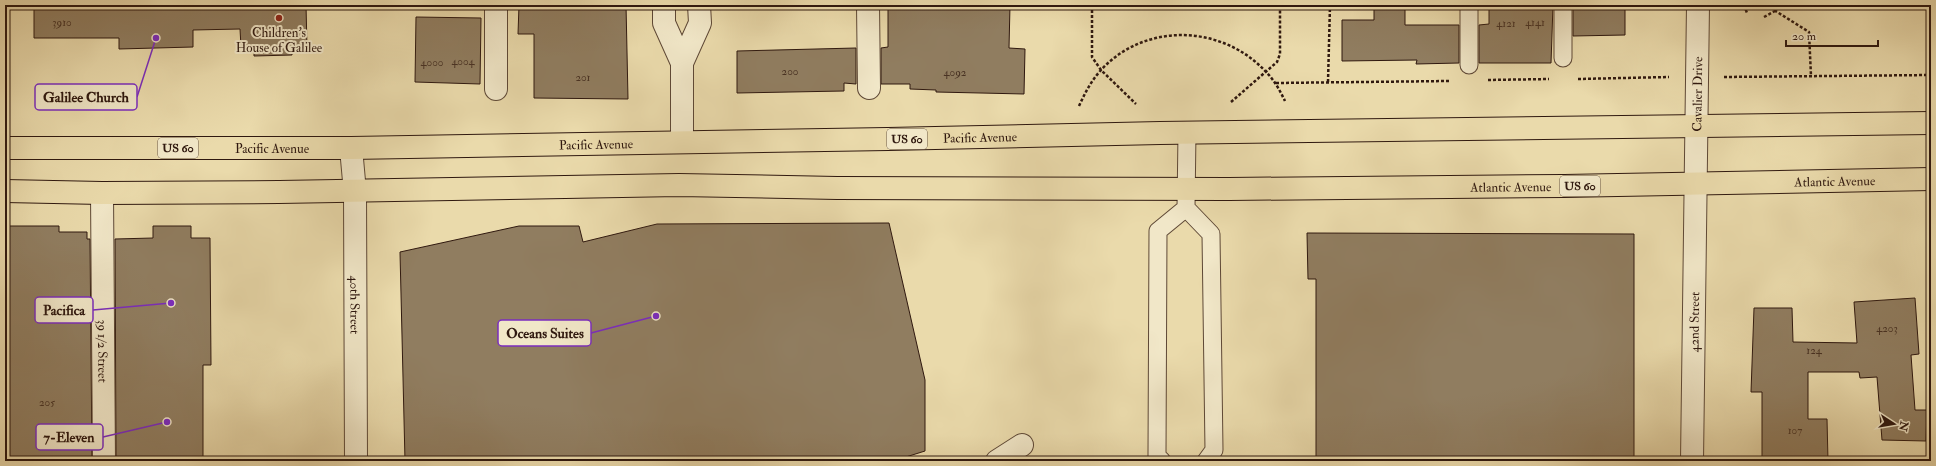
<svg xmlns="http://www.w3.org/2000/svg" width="1936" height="466" font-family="'IM FELL Double Pica',serif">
<rect width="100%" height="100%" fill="#eadaab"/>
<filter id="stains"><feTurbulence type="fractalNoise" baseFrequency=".005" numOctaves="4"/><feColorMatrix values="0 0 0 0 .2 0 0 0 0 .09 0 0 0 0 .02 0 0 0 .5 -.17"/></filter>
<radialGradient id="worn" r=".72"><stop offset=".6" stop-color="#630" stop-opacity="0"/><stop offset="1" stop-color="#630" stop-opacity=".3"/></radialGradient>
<!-- building -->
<path fill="#907d60" stroke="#2f180f" d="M 34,5 L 194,5 L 194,7 L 240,7 L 240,5 L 306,5 L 307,48 L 292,48 L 292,55 L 254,56 L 254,46 L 241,47 L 240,29 L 193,30 L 193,47 L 119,49 L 119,38 L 34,38 Z
M 519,5 L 626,5 L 628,99 L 534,98 L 534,34 L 518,34 Z
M 888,5 L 1010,5 L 1009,48 L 1025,49 L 1024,94 L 936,92 L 936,90 L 910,89 L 910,84 L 881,84 L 881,48 L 888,47 Z
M 1374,5 L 1405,5 L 1405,25 L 1459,25 L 1459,63 L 1416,64 L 1417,60 L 1342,61 L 1342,20 L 1374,20 Z
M 1489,5 L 1553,5 L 1551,63 L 1479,63 L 1479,25 L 1489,24 Z
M 1573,5 L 1625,5 L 1625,35 L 1573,36 Z
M 416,17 L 481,18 L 480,84 L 415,82 Z
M 856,48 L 856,84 L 844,83 L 844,91 L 737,93 L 737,51 Z
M 889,223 L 925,380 L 925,451 L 893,461 L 405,461 L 400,252 L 519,226 L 579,226 L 583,242 L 657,224 Z
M 5,226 L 59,226 L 59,232 L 87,232 L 87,239 L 90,239 L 92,461 L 5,461 Z
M 153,226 L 191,226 L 191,238 L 210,238 L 211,365 L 203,365 L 203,461 L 116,461 L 115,239 L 153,238 Z
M 1307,233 L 1634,234 L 1634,461 L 1316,461 L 1316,279 L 1308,279 Z
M 1915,298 L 1919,354 L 1911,355 L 1915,410 L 1927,410 L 1926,441 L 1882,440 L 1877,377 L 1860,378 L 1859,372 L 1808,372 L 1808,419 L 1827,419 L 1828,461 L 1762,461 L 1762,392 L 1751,392 L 1754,308 L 1792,308 L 1793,342 L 1857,343 L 1854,302 Z"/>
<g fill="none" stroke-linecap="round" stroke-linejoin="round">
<!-- service casing -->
<g stroke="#5e4836" stroke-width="19">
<path id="service" d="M 1469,5 L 1469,65
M 1563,58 L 1563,5
M 1187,132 L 1186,208 L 1211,234 L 1214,450 L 1206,461
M 1162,461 L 1157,456 L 1158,231 L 1186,208"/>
</g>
<!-- minor casing -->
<g stroke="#5e4836" stroke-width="24">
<g id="minor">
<path d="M 664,5 L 664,23 L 682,63 L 682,142"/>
<path d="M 868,5 L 869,88"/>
<path d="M 682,63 L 700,23 L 699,5"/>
<path d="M 496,89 L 496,5"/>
<path id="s1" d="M 102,193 L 104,461"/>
<path d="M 997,461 L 1022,445"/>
<path id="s2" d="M 1692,461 L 1698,5"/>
</g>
</g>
<!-- tertiary casing -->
<g stroke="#5e4836" stroke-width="24">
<g id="tertiary">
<path id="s3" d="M 351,148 L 355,192 L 356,461"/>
</g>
</g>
<!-- trunk casing -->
<g stroke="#2f180f" stroke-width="24">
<g id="trunk">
<path id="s4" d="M 5,148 L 351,148 L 888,139 L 1160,133 L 1931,123"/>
<path id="s5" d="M 5,191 L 102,193 L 279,192 L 679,185 L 837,188 L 1229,189 L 1564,186 L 1931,179"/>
</g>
</g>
<!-- path -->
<path stroke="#2f180f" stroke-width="2.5" stroke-dasharray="3 2" stroke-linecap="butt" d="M 1092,5 L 1092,57 L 1101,70 L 1136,104
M 1744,5 L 1747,13
M 1766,5 L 1809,32 L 1811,76
M 1764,17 L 1775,11
M 1724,77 L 1931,75
M 1578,79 L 1669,77
M 1488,80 L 1549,79
M 1328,82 L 1330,5
M 1276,83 L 1449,81
M 1231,102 L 1277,62 L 1280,54 L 1280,5
M 1079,106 C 1085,93 1091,81 1101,70 C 1146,21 1224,25 1267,73 C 1275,81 1280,91 1285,101"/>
<!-- service -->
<use href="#service" stroke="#f1e7c8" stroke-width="17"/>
<!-- minor -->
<use href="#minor" stroke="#f1e7c8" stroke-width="22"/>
<!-- tertiary -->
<use href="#tertiary" stroke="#f1e7c8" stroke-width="22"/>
<!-- trunk -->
<use href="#trunk" stroke="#eadaab" stroke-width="22"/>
</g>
<!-- markers -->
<circle fill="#8f2418" stroke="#f1e7c8" stroke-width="1.5" cx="279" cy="18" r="4"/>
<g text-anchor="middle" stroke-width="4" stroke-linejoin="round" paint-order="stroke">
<!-- number labels -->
<g font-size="11" fill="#473123">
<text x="62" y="26">3910</text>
<text x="1535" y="26">4141</text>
<text x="1506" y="27">4121</text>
<text x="463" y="65">4004</text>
<text x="432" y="66">4000</text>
<text x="790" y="75">200</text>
<text x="955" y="76">4092</text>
<text x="583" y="81">201</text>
<text x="1887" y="332">4203</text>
<text x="1814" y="354">124</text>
<text x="47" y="406">205</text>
<text x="1795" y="434">107</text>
</g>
<!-- shield labels -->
<g fill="#f1e7c8" stroke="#695646" stroke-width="1">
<rect x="887" y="129" width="40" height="20" rx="3"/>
<rect x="158" y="138" width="40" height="20" rx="3"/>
<rect x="1560" y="176" width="40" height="20" rx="3"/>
</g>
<g font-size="12" font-weight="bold" fill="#2f180f">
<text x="907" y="143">US 60</text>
<text x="178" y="152">US 60</text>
<text x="1580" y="190">US 60</text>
</g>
<!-- poi labels -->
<g font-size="13" fill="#2f180f" stroke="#f1e7c8">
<text x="279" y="37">Children's<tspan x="279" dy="15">House of Galilee</tspan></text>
</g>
<!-- street labels -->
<g font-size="13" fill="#2f180f" stroke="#f1e7c8">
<text dy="5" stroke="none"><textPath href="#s2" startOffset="367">Cavalier Drive</textPath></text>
<text dy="5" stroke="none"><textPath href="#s4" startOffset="975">Pacific Avenue</textPath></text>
<text dy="5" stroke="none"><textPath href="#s4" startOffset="591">Pacific Avenue</textPath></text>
<text dy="5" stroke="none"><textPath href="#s4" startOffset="267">Pacific Avenue</textPath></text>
<text dy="5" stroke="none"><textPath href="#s5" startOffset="1830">Atlantic Avenue</textPath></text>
<text dy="5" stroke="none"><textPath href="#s5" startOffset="1506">Atlantic Avenue</textPath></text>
<text dy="5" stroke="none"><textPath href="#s3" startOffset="157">40th Street</textPath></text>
<text dy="5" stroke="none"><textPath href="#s2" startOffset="139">42nd Street</textPath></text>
<text dy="5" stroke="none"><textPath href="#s1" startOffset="158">39 1/2 Street</textPath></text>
</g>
</g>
<!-- callouts -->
<path fill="none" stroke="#7b2cbf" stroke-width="1.5" d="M156 38L137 97M171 303L93 310M656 316L591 333M167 422L103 437"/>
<g fill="#7b2cbf" stroke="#f1e7c8" stroke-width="1.5">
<circle cx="156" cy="38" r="4"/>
<circle cx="171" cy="303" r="4"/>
<circle cx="656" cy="316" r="4"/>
<circle cx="167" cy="422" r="4"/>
</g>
<g fill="#f1e7c8" stroke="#7b2cbf" stroke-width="1.5">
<rect x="35" y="84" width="102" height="26" rx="4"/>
<rect x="35" y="297" width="58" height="26" rx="4"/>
<rect x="498" y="320" width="93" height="26" rx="4"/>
<rect x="36" y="424" width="67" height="26" rx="4"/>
</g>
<g font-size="14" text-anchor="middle" font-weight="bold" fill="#2f180f">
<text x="86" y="102">Galilee Church</text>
<text x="64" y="315">Pacifica</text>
<text x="545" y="338">Oceans Suites</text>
<text x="69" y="442">7-Eleven</text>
</g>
<!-- margin -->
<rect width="1936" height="466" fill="none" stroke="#eadaab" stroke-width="20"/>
<rect x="6" y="6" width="1924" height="454" fill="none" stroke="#2f180f" stroke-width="2"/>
<rect x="10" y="10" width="1916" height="446" fill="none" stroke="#2f180f"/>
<!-- north arrow -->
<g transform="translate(1894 424) rotate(102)" stroke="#f1e7c8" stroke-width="3" paint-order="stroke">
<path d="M0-3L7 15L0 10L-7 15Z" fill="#2f180f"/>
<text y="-6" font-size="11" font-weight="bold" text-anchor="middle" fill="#2f180f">N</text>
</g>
<!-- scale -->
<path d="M1786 40v6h92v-6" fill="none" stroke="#2f180f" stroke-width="2"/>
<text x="1792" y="40" font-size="12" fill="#2f180f" stroke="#f1e7c8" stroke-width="3" paint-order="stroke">20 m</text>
<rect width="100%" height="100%" filter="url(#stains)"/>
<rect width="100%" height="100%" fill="url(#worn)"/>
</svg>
